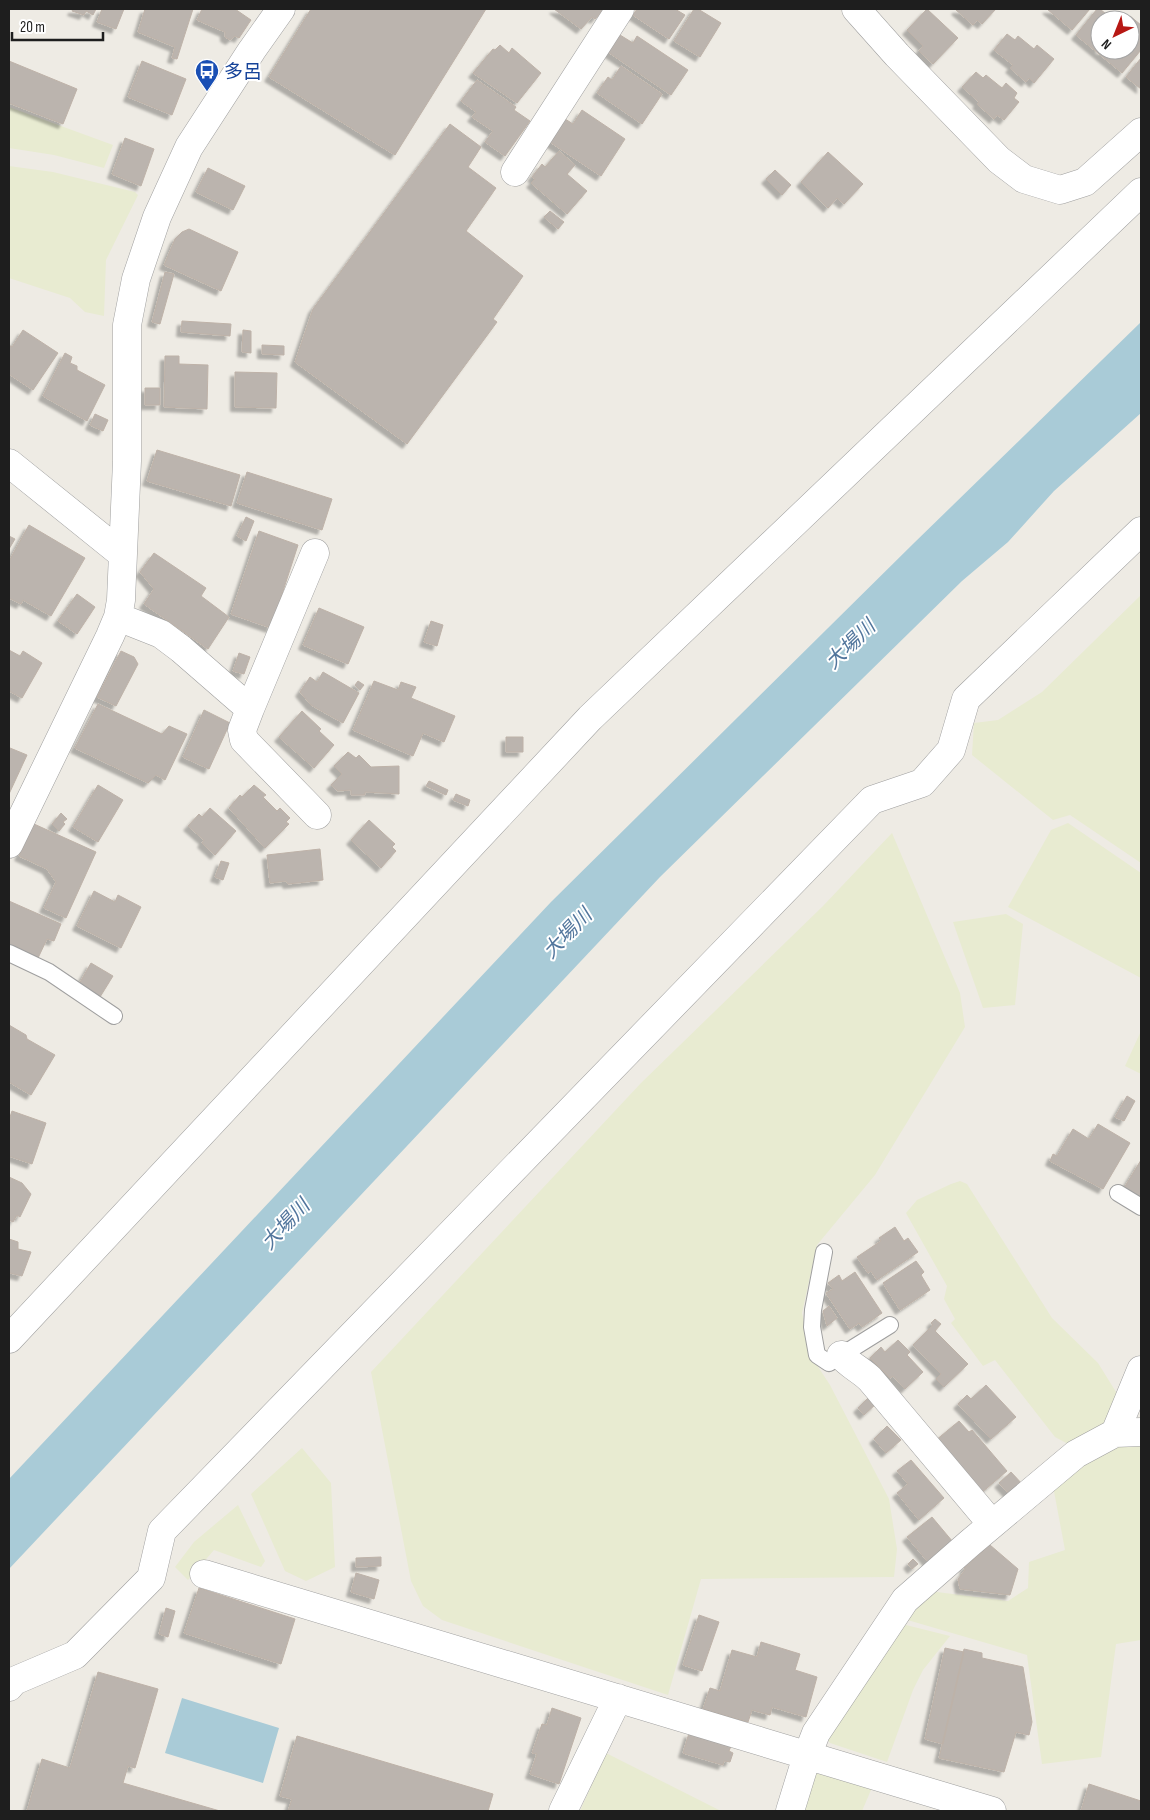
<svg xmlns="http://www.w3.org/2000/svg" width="1150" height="1820" font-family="'Sofia Sans Condensed','Noto Sans JP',sans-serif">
<defs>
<filter id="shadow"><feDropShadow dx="-4.5" dy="4.5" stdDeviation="1" flood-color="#0004"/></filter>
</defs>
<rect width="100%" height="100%" fill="#eeebe4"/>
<!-- farmland -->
<path fill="#e8ebd1" d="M 9,107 L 113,145 L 104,168 L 54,155 L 9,148 Z
M 9,166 L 53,172 L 135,192 L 138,195 L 106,260 L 104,316 L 85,312 L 70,298 L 9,278 Z
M 1141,595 L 1141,863 L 1070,815 L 1053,820 L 972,755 L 974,723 L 998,720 L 1042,692 Z
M 1068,823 L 1141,873 L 1141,978 L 1008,907 L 1051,830 Z
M 892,833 L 960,993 L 965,1027 L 875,1175 L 817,1245 L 802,1313 L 811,1356 L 830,1385 L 889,1499 L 897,1549 L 894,1577 L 701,1579 L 668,1695 L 442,1620 L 423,1606 L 411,1581 L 371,1372 L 641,1083 L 823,906 Z
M 1006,914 L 1023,924 L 1015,1005 L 983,1008 L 953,922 Z
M 1141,1031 L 1141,1074 L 1125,1066 Z
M 960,1181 L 967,1184 L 1052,1318 L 1098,1363 L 1121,1400 L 1113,1419 L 1070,1445 L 1055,1437 L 995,1360 L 983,1366 L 951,1323 L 955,1319 L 944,1299 L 947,1286 L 906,1213 L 917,1200 L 951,1184 Z
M 1141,1437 L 1141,1640 L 1116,1644 L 1101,1757 L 1042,1764 L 1027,1655 L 904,1619 L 929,1591 L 1008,1601 L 1028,1588 L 1029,1562 L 1065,1550 L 1053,1486 L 1088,1457 Z
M 302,1448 L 331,1483 L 335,1567 L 306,1581 L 285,1571 L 251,1494 Z
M 238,1505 L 265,1561 L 261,1567 L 214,1550 L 188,1580 L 175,1567 L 194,1542 Z
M 902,1624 L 950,1636 L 923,1670 L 913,1690 L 887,1762 L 830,1743 L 825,1737 Z
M 606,1753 L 721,1811 L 580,1811 Z
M 827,1767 L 874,1783 L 862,1811 L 802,1811 L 816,1774 Z"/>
<!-- water -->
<path fill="#a9cbd7" d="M 1141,322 L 1141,413 L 1054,491 L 1008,542 L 962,581 L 660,877 L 9,1569 L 9,1479 L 551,902 L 914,543 Z
M 182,1698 L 279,1728 L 263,1783 L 165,1753 Z"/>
<!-- building -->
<path fill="#bbb4ae" stroke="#beb2a8" filter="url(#shadow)" d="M 73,9 L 96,9 L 93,15 L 86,11 L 84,15 L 72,11 Z
M 102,9 L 124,9 L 116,29 L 97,22 Z
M 145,9 L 193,9 L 177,59 L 172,58 L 175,47 L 138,32 Z
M 202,9 L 235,9 L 251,20 L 239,38 L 235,36 L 230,40 L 225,37 L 225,32 L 197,20 Z
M 311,9 L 486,9 L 395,155 L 269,77 Z
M 554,9 L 604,9 L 595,19 L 592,17 L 581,29 Z
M 637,9 L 675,9 L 685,15 L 669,39 L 633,15 Z
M 694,9 L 698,9 L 721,23 L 700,57 L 674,41 Z
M 927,9 L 958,38 L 933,64 L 919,51 L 923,46 L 907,30 Z
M 957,9 L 996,9 L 982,24 L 977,20 L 973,25 L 956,10 Z
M 1047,9 L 1090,9 L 1072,30 Z
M 1097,9 L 1100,9 L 1112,19 L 1117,12 L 1126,20 L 1100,20 L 1100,50 L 1130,50 L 1130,20 L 1126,20 L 1130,16 L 1141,25 L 1141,50 L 1122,73 L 1076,35 Z
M 1007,34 L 1015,40 L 1018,36 L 1034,49 L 1037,45 L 1054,59 L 1034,83 L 1029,78 L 1026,82 L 1010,68 L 1013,65 L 994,50 Z
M 620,35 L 633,43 L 637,36 L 688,70 L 671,95 L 608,52 Z
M 500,45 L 509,53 L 512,48 L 541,73 L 517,103 L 473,73 L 493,49 L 495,50 Z
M 1141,58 L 1141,89 L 1126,77 Z
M 9,61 L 77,89 L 63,124 L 9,103 Z
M 142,61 L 186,79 L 172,115 L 128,97 Z
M 621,66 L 662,94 L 642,124 L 597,93 L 608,77 L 612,80 Z
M 976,72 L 983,78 L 986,75 L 1002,88 L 1006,83 L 1017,93 L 1014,98 L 1019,102 L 1004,120 L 997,115 L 994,119 L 977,104 L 979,102 L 962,87 Z
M 477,80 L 516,107 L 514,110 L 530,121 L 505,156 L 485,142 L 493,131 L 472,117 L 476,112 L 461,101 Z
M 582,110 L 625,139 L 601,176 L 547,140 L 562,117 L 573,124 Z
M 450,124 L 481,147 L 468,167 L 496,188 L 466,231 L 523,276 L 493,319 L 497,322 L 407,444 L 295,362 L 313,309 Z
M 125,138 L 154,149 L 141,186 L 112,174 Z
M 559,151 L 575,165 L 567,174 L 587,191 L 567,214 L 531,183 L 535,179 L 532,177 L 542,164 L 545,167 Z
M 828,152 L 863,184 L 844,204 L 837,198 L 828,208 L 801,182 Z
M 208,168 L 245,186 L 233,210 L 196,192 Z
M 775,170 L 791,185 L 782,195 L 766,179 Z
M 550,211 L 564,222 L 558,229 L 544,217 Z
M 189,229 L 238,252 L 221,291 L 164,265 L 175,239 L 182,232 Z
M 165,272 L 174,274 L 160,324 L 152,322 Z
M 182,321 L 231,324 L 230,336 L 181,332 Z
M 23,330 L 58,353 L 33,390 L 9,374 L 9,345 L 12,347 Z
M 243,330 L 251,331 L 251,353 L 242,352 Z
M 262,345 L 284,346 L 284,355 L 262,354 Z
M 65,353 L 72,357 L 70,363 L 77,366 L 77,370 L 105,385 L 87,421 L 43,396 Z
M 165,356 L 179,356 L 179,364 L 208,365 L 207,409 L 164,407 Z
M 235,372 L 277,373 L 276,408 L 235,407 Z
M 145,388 L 160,388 L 160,405 L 145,405 Z
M 95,414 L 108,420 L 103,431 L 90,425 Z
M 157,450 L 240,475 L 231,506 L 147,481 Z
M 247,472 L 332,499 L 322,530 L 237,503 Z
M 246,517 L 254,521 L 246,541 L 237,536 Z
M 29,525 L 85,558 L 51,616 L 23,600 L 21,604 L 9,598 L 9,561 Z
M 259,531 L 298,545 L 271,628 L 231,614 Z
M 9,536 L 15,539 L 9,549 Z
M 154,553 L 206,588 L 201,596 L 229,617 L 208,649 L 144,604 L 154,589 L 140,572 Z
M 77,594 L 95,607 L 77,634 L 58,621 Z
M 319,608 L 364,627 L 348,664 L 303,645 Z
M 431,621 L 443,625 L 437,646 L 424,642 Z
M 9,650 L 20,656 L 23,651 L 42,663 L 22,698 L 9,691 Z
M 121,651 L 134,657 L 138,664 L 116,706 L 97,697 Z
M 239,653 L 250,657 L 244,674 L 233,671 Z
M 323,672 L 359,693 L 343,723 L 311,705 L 300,692 L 310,677 L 317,682 Z
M 358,681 L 364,685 L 360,690 L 355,685 Z
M 374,681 L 398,690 L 401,682 L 416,687 L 411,698 L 455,716 L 444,742 L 423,733 L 413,756 L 353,730 Z
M 98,704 L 162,734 L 169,726 L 187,734 L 165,780 L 156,775 L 148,783 L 75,748 Z
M 204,710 L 230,723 L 209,769 L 183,757 Z
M 302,711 L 321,729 L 319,731 L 334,745 L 314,768 L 279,737 Z
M 506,737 L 523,737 L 523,752 L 506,752 Z
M 10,748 L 27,755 L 9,794 L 9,749 Z
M 348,752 L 356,758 L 359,755 L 371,767 L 399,766 L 399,794 L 365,792 L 365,795 L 351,795 L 351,790 L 338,791 L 331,785 L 342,774 L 334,766 Z
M 429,781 L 448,790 L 446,795 L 426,786 Z
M 98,785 L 123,800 L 98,842 L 73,827 Z
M 254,785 L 266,795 L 263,797 L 277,811 L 280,808 L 290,818 L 286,822 L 289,824 L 265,848 L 229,808 L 240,795 L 242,797 Z
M 456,794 L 470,800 L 468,806 L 453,800 Z
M 210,808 L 236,831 L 215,855 L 202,843 L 204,840 L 188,826 L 199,814 L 202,817 Z
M 61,813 L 67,819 L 63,822 L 65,824 L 59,831 L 52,824 Z
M 369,820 L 395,844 L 392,847 L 396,851 L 381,868 L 351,840 Z
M 34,824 L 96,852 L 66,918 L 44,908 L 56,882 L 47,869 L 19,856 Z
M 320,849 L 323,880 L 288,884 L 286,881 L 270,883 L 267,855 Z
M 221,861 L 229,863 L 223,880 L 215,877 Z
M 94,891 L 115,902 L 118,895 L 141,907 L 121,948 L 77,926 Z
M 9,901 L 61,924 L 54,941 L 47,939 L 38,958 L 9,945 Z
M 91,963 L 113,976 L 100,997 L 79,984 Z
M 9,1025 L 26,1035 L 27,1039 L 55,1055 L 31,1095 L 9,1082 Z
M 1127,1096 L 1135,1101 L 1124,1121 L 1115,1117 Z
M 12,1111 L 46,1123 L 32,1164 L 9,1156 L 9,1120 Z
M 1098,1124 L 1130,1143 L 1103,1189 L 1050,1161 L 1053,1154 L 1057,1156 L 1073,1129 L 1089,1139 Z
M 1141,1160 L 1141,1198 L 1124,1188 Z
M 9,1177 L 22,1183 L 31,1194 L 20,1217 L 17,1215 L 13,1222 L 9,1220 Z
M 895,1227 L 904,1241 L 908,1238 L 918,1252 L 877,1280 L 871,1271 L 868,1273 L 857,1257 L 881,1241 L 879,1238 Z
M 9,1239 L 18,1242 L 18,1249 L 31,1252 L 22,1276 L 10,1273 L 9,1275 Z
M 916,1261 L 924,1272 L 921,1275 L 930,1290 L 900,1310 L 883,1283 Z
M 855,1272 L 882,1313 L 862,1327 L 859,1323 L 850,1329 L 826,1293 L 833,1289 L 828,1283 L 839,1275 L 842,1281 Z
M 829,1306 L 837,1318 L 827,1326 L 823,1311 Z
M 935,1319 L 941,1324 L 935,1331 L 968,1364 L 944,1387 L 936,1379 L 941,1374 L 913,1345 L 933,1325 L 931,1323 Z
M 898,1340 L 910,1352 L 907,1355 L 923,1372 L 905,1389 L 893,1376 L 890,1378 L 870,1358 L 881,1347 L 885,1352 Z
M 986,1385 L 1016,1417 L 991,1439 L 958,1404 L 967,1395 L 971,1399 Z
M 870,1396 L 876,1404 L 864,1415 L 858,1408 Z
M 959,1421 L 969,1432 L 972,1430 L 1007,1471 L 980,1494 L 935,1441 Z
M 887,1426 L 901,1440 L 886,1453 L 874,1439 Z
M 911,1460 L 944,1498 L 919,1520 L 897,1493 L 908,1484 L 897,1471 Z
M 1011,1472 L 1024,1486 L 1012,1497 L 999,1483 Z
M 932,1517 L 953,1542 L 928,1562 L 907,1537 Z
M 990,1545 L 1018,1569 L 1010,1595 L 960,1589 L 958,1579 L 965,1570 L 964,1568 Z
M 381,1557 L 381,1566 L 356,1567 L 356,1558 Z
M 913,1559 L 918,1564 L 912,1569 L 908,1564 Z
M 356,1573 L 379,1580 L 374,1599 L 351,1592 Z
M 199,1588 L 295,1619 L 281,1664 L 184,1633 Z
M 166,1608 L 175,1611 L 168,1637 L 159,1634 Z
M 699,1615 L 719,1622 L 702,1671 L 683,1665 Z
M 761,1642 L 800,1654 L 795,1670 L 817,1677 L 806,1717 L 772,1707 L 770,1715 L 752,1710 L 748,1722 L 703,1709 L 710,1688 L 720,1691 L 732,1650 L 757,1657 Z
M 945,1648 L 964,1652 L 943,1744 L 925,1739 Z
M 964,1649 L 982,1653 L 982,1658 L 1023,1667 L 1032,1722 L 1029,1735 L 1016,1732 L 1004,1772 L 939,1758 Z
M 98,1672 L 158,1689 L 135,1768 L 128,1766 L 123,1783 L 220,1811 L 27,1811 L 42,1759 L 70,1768 Z
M 552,1708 L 581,1718 L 559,1784 L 530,1774 L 537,1754 L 532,1753 L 542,1724 L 547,1725 Z
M 689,1733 L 731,1746 L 729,1751 L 733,1753 L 730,1762 L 724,1761 L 723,1765 L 683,1753 Z
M 297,1736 L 493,1794 L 488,1811 L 288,1811 L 292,1799 L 280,1796 Z
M 1089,1784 L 1141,1801 L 1141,1811 L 1081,1811 Z"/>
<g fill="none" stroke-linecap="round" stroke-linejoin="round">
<!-- lane casing -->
<g stroke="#9f9f9f" stroke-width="18">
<path id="lane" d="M 9,953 L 49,972 L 114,1016
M 1118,1193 L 1141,1207
M 824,1252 L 813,1310 L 812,1327 L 817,1355 L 829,1363 L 890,1325"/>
</g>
<!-- street casing -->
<g stroke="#9f9f9f" stroke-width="29">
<path id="street" d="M 856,9 L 897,55 L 999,160 L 1024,179 L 1060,190 L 1085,182 L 1141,132
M 515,172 L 620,9
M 9,463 L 122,554
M 118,617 L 161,634 L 181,649 L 250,709 L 242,730 L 244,740 L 317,815
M 250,709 L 315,553
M 9,844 L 110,636 L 118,617 L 121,600 L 127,461 L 127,325 L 136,279 L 157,217 L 189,147 L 252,50 L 281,9
M 9,1339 L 590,718 L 1141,192
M 841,1355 C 849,1365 861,1370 870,1379 L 992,1524
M 1115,1433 L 1141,1370
M 204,1574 L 992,1811
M 9,1687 L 14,1681 L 75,1655 L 151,1578 L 162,1531 L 872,800 L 922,783 L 951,750 L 966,699 L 1141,531
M 563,1811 L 618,1698
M 790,1811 L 807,1756 L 816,1733 L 905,1600 L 970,1543 L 1076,1454 L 1115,1433 L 1141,1432"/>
</g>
<!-- lane -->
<use href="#lane" stroke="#fff" stroke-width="16"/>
<!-- street -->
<use href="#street" stroke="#fff" stroke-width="28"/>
</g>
<!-- icons -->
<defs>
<g id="bus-pin" transform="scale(1.25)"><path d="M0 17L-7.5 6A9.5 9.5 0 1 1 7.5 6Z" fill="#1a4fb4" stroke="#fff"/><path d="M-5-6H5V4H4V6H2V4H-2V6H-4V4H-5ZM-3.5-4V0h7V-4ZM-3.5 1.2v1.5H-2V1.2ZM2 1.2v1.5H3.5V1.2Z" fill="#fff"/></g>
</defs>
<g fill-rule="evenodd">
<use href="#bus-pin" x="207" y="71"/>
</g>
<g text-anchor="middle" stroke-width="4" stroke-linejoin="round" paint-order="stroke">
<!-- transit labels -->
<g font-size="19" fill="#164399" stroke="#fff" text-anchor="start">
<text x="224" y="78">多呂</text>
</g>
<!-- water labels -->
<g font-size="20" font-style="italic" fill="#51759c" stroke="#fff">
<text transform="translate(850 644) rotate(-44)" y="7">大場川</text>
<text transform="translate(567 933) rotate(-46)" y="7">大場川</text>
<text transform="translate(285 1224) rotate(-47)" y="7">大場川</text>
</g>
</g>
<!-- border -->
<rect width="1150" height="1820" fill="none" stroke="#1e1e1e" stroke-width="20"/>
<!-- north arrow -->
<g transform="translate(1115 35) rotate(223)"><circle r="24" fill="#ffffff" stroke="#a5a5a5"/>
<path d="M0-4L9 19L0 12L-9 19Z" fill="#b71814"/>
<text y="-8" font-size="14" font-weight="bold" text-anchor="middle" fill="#1e1e1e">N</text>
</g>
<!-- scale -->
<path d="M12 32v8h91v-8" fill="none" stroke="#1e1e1e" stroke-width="2.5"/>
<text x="20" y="32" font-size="15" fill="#1e1e1e" stroke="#ffffff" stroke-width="4" paint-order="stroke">20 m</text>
</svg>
